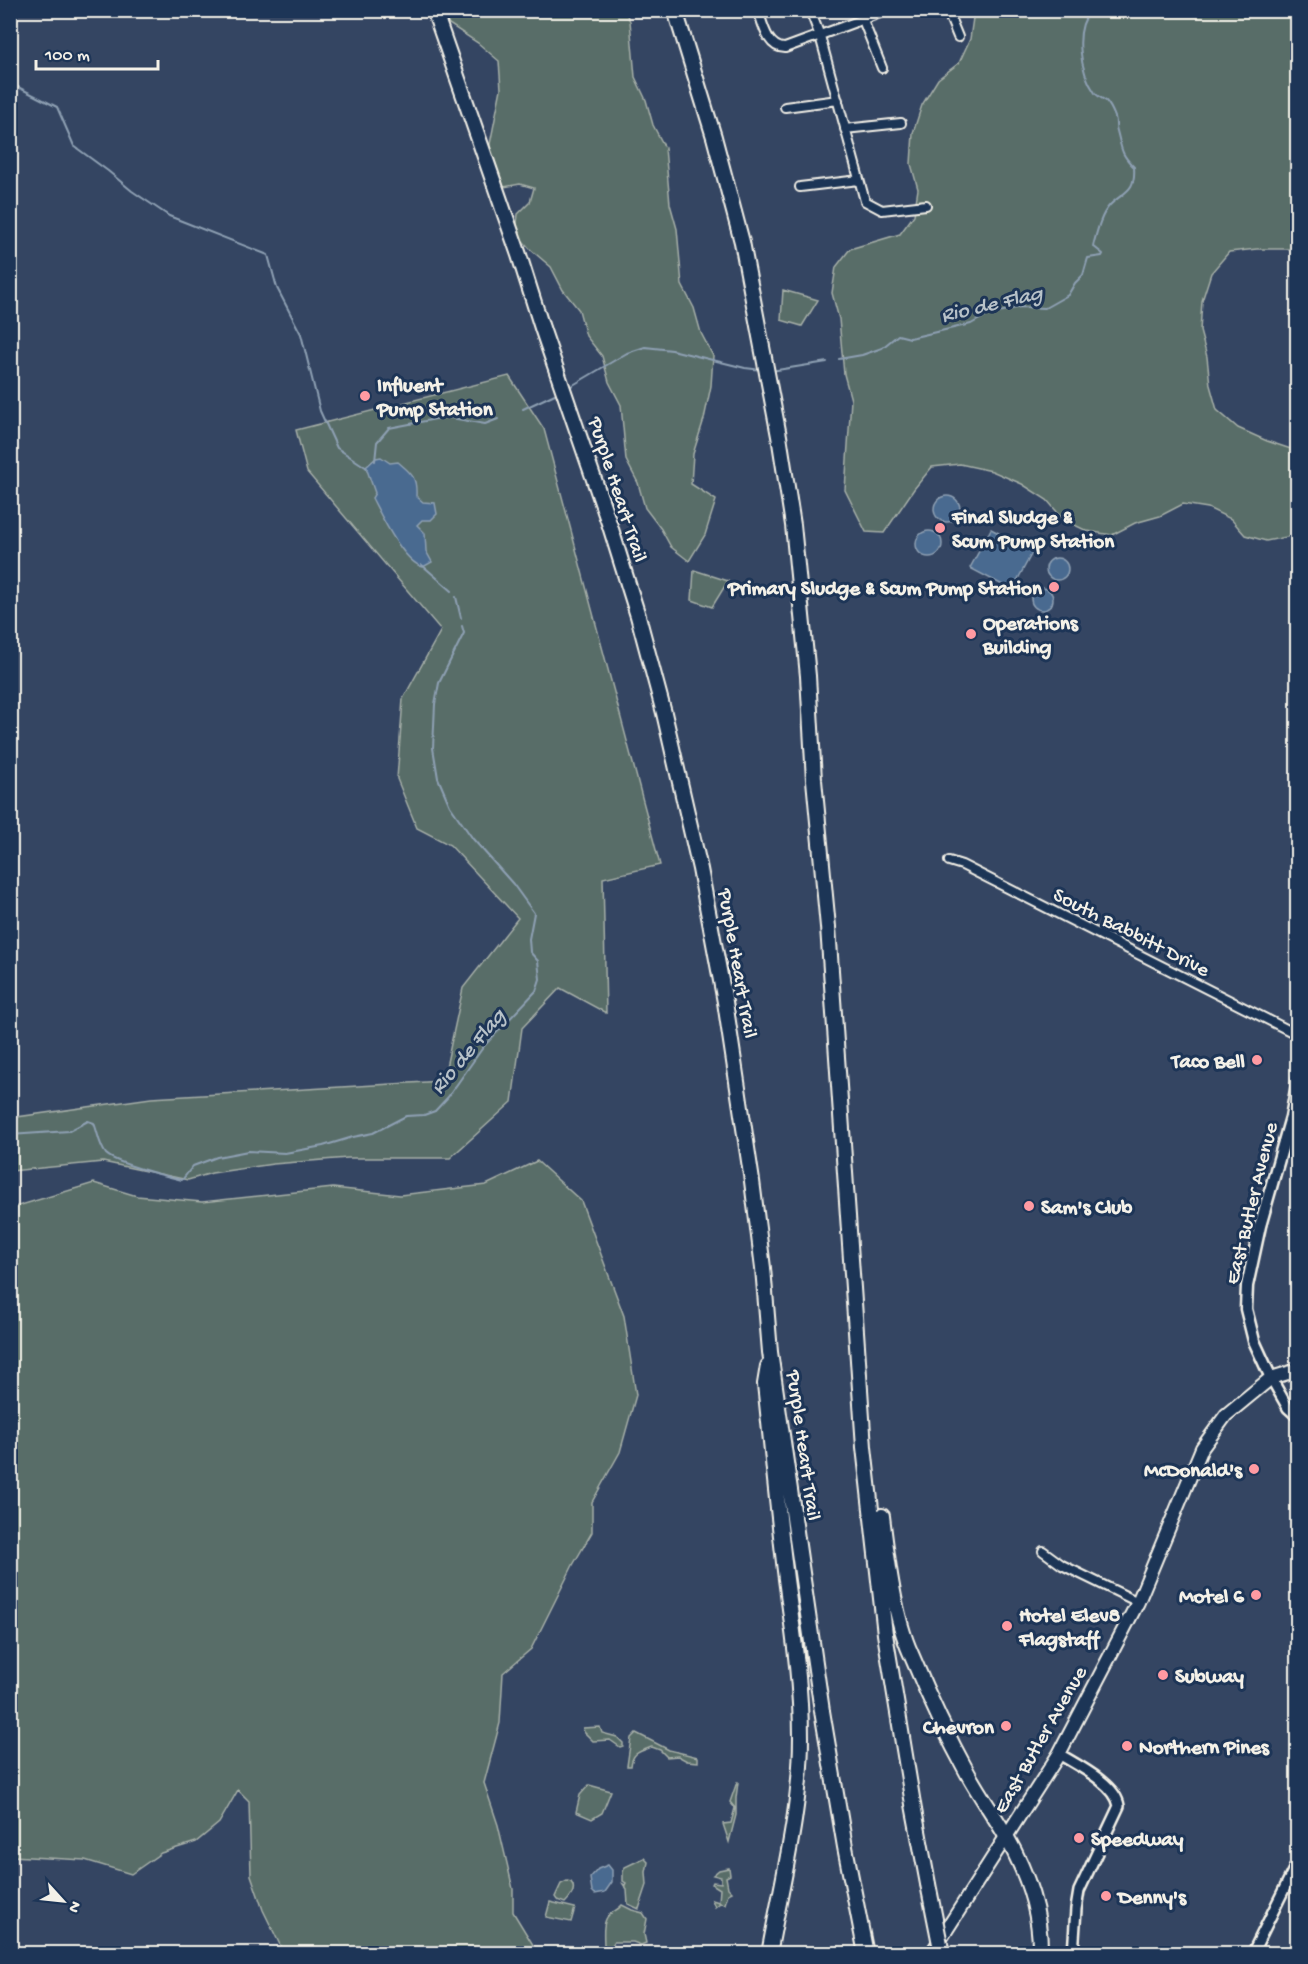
<svg xmlns="http://www.w3.org/2000/svg" width="1308" height="1964" font-family="'Gochi Hand',sans-serif">
<rect width="100%" height="100%" fill="#344562"/>
<filter id="ink" filterUnits="userSpaceOnUse"><feTurbulence type="fractalNoise" baseFrequency=".0167" numOctaves="2"/><feDisplacementMap in="SourceGraphic" scale="12" xChannelSelector="R" yChannelSelector="G"/><feConvolveMatrix kernelMatrix="1 2 1 2 8 2 1 2 1" color-interpolation-filters="sRGB"/></filter>
<g filter="url(#ink)">
<!-- green -->
<path fill="#586d68" stroke="#a6afa8" stroke-width="1.5" d="M 434,10 L 624,10 L 630,21 L 635,77 L 646,100 L 653,125 L 665,148 L 670,204 L 677,229 L 682,285 L 694,308 L 701,333 L 713,356 L 711,386 L 704,419 L 693,454 L 691,484 L 716,500 L 705,535 L 689,561 L 671,547 L 661,529 L 645,508 L 638,483 L 626,460 L 621,405 L 609,382 L 602,356 L 586,336 L 579,310 L 563,290 L 551,267 L 530,249 L 516,233 L 518,214 L 530,202 L 534,188 L 520,184 L 504,187 L 488,178 L 488,154 L 501,89 L 499,61 L 478,43 L 434,14 Z
M 974,11 L 1297,11 L 1297,249 L 1257,249 L 1229,252 L 1211,273 L 1202,301 L 1200,331 L 1207,357 L 1210,385 L 1217,410 L 1238,428 L 1267,441 L 1297,451 L 1297,535 L 1266,541 L 1245,535 L 1231,519 L 1208,508 L 1183,504 L 1160,516 L 1135,523 L 1112,535 L 1087,531 L 1064,520 L 1047,500 L 1022,484 L 992,471 L 960,464 L 932,467 L 914,489 L 884,533 L 866,532 L 845,490 L 851,400 L 844,374 L 839,319 L 832,293 L 836,267 L 850,249 L 900,234 L 914,215 L 918,189 L 911,164 L 913,133 L 922,105 L 938,79 L 959,63 L 970,39 Z
M 783,290 L 818,300 L 802,326 L 781,320 Z
M 509,376 L 544,429 L 660,865 L 603,878 L 606,1013 L 560,988 L 522,1028 L 512,1102 L 450,1158 L 348,1158 L 273,1164 L 212,1173 L 188,1180 L 103,1162 L 11,1171 L 10,1118 L 151,1098 L 443,1081 L 463,988 L 518,918 L 450,845 L 417,828 L 397,779 L 403,699 L 441,630 L 307,472 L 296,430 Z
M 694,570 L 728,581 L 712,607 L 692,600 Z
M 537,1161 L 581,1201 L 624,1316 L 636,1395 L 620,1452 L 592,1502 L 592,1532 L 573,1565 L 531,1649 L 503,1673 L 500,1723 L 484,1783 L 498,1825 L 513,1889 L 513,1912 L 538,1953 L 284,1953 L 263,1910 L 251,1875 L 249,1801 L 238,1790 L 219,1823 L 196,1842 L 161,1853 L 131,1874 L 85,1860 L 11,1856 L 11,1208 L 94,1183 L 137,1196 L 202,1202 L 333,1188 L 400,1195 L 486,1185 Z
M 600,1727 L 602,1733 L 617,1737 L 623,1743 L 623,1746 L 620,1747 L 610,1740 L 593,1741 L 584,1732 L 583,1728 Z
M 636,1733 L 669,1750 L 698,1757 L 698,1762 L 687,1761 L 678,1756 L 667,1757 L 660,1750 L 652,1747 C 641,1751 632,1752 631,1766 L 627,1766 L 631,1738 Z
M 737,1782 L 738,1782 L 736,1798 L 736,1815 L 729,1842 L 723,1824 L 731,1823 L 735,1808 L 730,1802 Z
M 589,1785 L 611,1791 L 602,1813 L 592,1819 L 576,1812 L 580,1795 Z
M 644,1858 L 648,1862 L 646,1872 L 647,1885 L 639,1909 L 628,1904 L 627,1890 L 623,1884 L 625,1885 L 626,1883 L 623,1881 L 623,1872 L 625,1867 Z
M 729,1868 L 730,1875 L 726,1877 L 728,1888 L 732,1892 L 728,1894 L 725,1904 L 720,1903 L 715,1907 L 712,1900 L 719,1902 L 720,1889 L 712,1884 L 713,1882 L 721,1883 L 721,1877 L 713,1875 L 719,1870 Z
M 567,1881 L 571,1882 C 577,1889 571,1897 565,1903 L 557,1900 L 555,1897 L 561,1884 Z
M 550,1902 L 575,1908 L 571,1922 L 546,1917 Z
M 622,1905 L 632,1910 L 643,1913 L 647,1919 L 644,1934 L 646,1943 L 641,1945 L 633,1942 L 614,1942 L 608,1953 L 604,1953 C 605,1942 600,1922 610,1914 C 615,1910 618,1910 622,1905 Z"/>
<!-- water -->
<path fill="#4a6a90" stroke="#8ea0b3" stroke-width="1.5" d="M 381,457 L 390,463 L 398,462 C 412,474 417,477 416,496 L 423,502 L 435,503 L 437,514 L 431,520 L 422,520 L 417,525 L 425,533 L 426,551 L 432,562 L 423,567 C 403,562 381,515 372,498 L 375,493 L 366,467 L 376,458 Z
M934 509a13 13 0 1 1 26 0a13 13 0 1 1-26 0Z
M 991,529 L 1033,551 L 1012,590 L 970,568 Z
M916 544a13 13 0 1 1 26 0a13 13 0 1 1-26 0Z
M1046 569a11 11 0 1 1 22 0a11 11 0 1 1-22 0Z
M1031 599a11 11 0 1 1 22 0a11 11 0 1 1-22 0Z
M 608,1865 L 612,1870 L 612,1882 L 605,1892 L 595,1894 L 592,1891 L 590,1878 L 598,1869 Z"/>
<g fill="none" stroke-linecap="round" stroke-linejoin="round">
<!-- stream -->
<path stroke="#8ea0b3" stroke-width="2" d="M 10,83 L 57,107 L 74,146 L 108,171 L 132,191 L 169,216 L 268,255 L 277,288 L 301,334 L 320,411 L 337,448 L 367,468
M 839,359 L 862,355 L 882,348 L 898,335 L 910,338 L 971,324 L 987,315 L 1020,307 L 1045,308 L 1068,295 L 1075,283 L 1083,275 L 1088,258 L 1102,256 L 1103,254 L 1093,246 C 1097,232 1100,216 1110,205 C 1124,191 1136,192 1134,167 C 1120,153 1122,149 1117,131 C 1115,126 1117,122 1115,117 C 1113,112 1110,105 1106,101 C 1102,98 1098,97 1095,93 C 1080,72 1073,30 1091,10
M 771,371 L 827,362
M 568,388 L 627,353 L 645,347 L 672,350 L 745,368 L 762,370
M 523,409 L 557,393
M 375,461 L 377,442 L 389,428 L 446,417 L 485,424 L 498,419
M 422,565 L 452,591
M 456,597 L 461,618
M 10,1135 L 69,1131 L 88,1121 L 94,1123 C 98,1133 99,1145 106,1154 C 116,1164 166,1176 182,1180 L 193,1166 L 217,1157 L 248,1151 L 285,1153 L 323,1146 L 353,1137 L 373,1133 L 406,1116 L 424,1115 L 435,1111 L 448,1097 L 484,1046 L 536,991 L 540,979 L 538,961 L 530,952 L 529,939 L 534,913 L 513,884 L 473,839 L 450,806 L 438,778 L 433,748 L 435,704 L 439,683 L 464,633 L 462,626"/>
<!-- minor casing -->
<g stroke="#f4f1e8" stroke-width="12">
<path id="minor" d="M 758,10 C 763,24 767,48 785,48 L 888,10
M 810,10 L 820,36 L 865,201 L 882,210 L 926,205
M 947,10 L 958,37
M 863,20 L 882,68
M 785,107 L 838,100
M 845,129 L 901,123
M 800,187 L 859,180
M 949,861 L 962,865 L 1298,1035
M 1043,1551 L 1062,1565 L 1138,1602"/>
</g>
<!-- tertiary casing -->
<g stroke="#f4f1e8" stroke-width="14">
<path id="tertiary" d="M 1271,1378 L 1288,1408 L 1298,1417
M 1059,1754 C 1077,1765 1116,1784 1119,1806 L 1079,1891 L 1076,1909 L 1073,1954
M 1252,1954 L 1298,1861"/>
</g>
<!-- secondary casing -->
<g stroke="#f4f1e8" stroke-width="15">
<path id="secondary" d="M 1271,1378 L 1254,1341 L 1246,1309 L 1247,1286 L 1260,1226 L 1291,1117 L 1298,1079"/>
</g>
<!-- primary casing -->
<g stroke="#f4f1e8" stroke-width="16">
<path id="primary" d="M 931,1954 L 1059,1754 L 1138,1602 L 1202,1448 L 1226,1415 L 1271,1378 L 1298,1370"/>
</g>
<!-- motorway casing -->
<g stroke="#f4f1e8" stroke-width="18">
<path id="motorway" d="M 434,10 L 519,255 L 542,328 L 610,526 L 638,616 L 664,713 L 700,869 L 725,1002 L 752,1181 L 763,1268 L 770,1352 L 822,1711 L 845,1847 L 866,1954
M 675,10 L 714,137 L 742,242 L 779,436 L 793,525 L 808,676 L 814,780 L 828,927 L 864,1447 L 885,1634 L 914,1810 L 928,1884
M 768,1366 L 765,1384 C 772,1449 778,1514 786,1579 C 793,1631 801,1684 801,1737 C 801,1810 782,1882 769,1954
M 882,1516 C 887,1557 894,1617 911,1654 C 928,1695 947,1736 968,1774 C 980,1796 994,1815 1006,1836 C 1026,1871 1041,1913 1040,1954"/>
</g>
<!-- minor -->
<use href="#minor" stroke="#1d3557" stroke-width="8"/>
<!-- tertiary -->
<use href="#tertiary" stroke="#1d3557" stroke-width="9"/>
<!-- secondary -->
<use href="#secondary" stroke="#1d3557" stroke-width="10"/>
<!-- primary -->
<use href="#primary" stroke="#1d3557" stroke-width="12"/>
<!-- motorway -->
<use href="#motorway" stroke="#1d3557" stroke-width="14"/>
<!-- motorway-bridge casing -->
<g stroke="#f4f1e8" stroke-width="18" stroke-linecap="butt">
<path id="motorway-bridge" d="M 928,1884 L 942,1954"/>
</g>
<!-- motorway-bridge -->
<use href="#motorway-bridge" stroke="#1d3557" stroke-width="14"/>
</g>
</g>
<!-- markers -->
<g fill="#ff9aa2" stroke="#1d3557" stroke-width="2">
<circle cx="365" cy="396" r="6"/>
<circle cx="940" cy="528" r="6"/>
<circle cx="1054" cy="587" r="6"/>
<circle cx="971" cy="634" r="6"/>
<circle cx="1257" cy="1060" r="6"/>
<circle cx="1029" cy="1206" r="6"/>
<circle cx="1254" cy="1469" r="6"/>
<circle cx="1256" cy="1595" r="6"/>
<circle cx="1007" cy="1626" r="6"/>
<circle cx="1163" cy="1675" r="6"/>
<circle cx="1006" cy="1726" r="6"/>
<circle cx="1127" cy="1746" r="6"/>
<circle cx="1079" cy="1838" r="6"/>
<circle cx="1106" cy="1896" r="6"/>
</g>
<g text-anchor="middle" stroke-width="6" stroke-linejoin="round" paint-order="stroke">
<!-- poi labels -->
<g font-size="21" font-weight="bold" fill="#f4f1e8" stroke="#1d3557" text-anchor="start">
<text x="377" y="391">Influent<tspan x="377" dy="24">Pump Station</tspan></text>
<text x="952" y="523">Final Sludge &amp;<tspan x="952" dy="24">Scum Pump Station</tspan></text>
<text x="1042" y="594" text-anchor="end">Primary Sludge &amp; Scum Pump Station</text>
<text x="983" y="629">Operations<tspan x="983" dy="24">Building</tspan></text>
<text x="1245" y="1067" text-anchor="end">Taco Bell</text>
<text x="1041" y="1213">Sam's Club</text>
<text x="1242" y="1476" text-anchor="end">McDonald's</text>
<text x="1244" y="1602" text-anchor="end">Motel 6</text>
<text x="1019" y="1621">Hotel Elev8<tspan x="1019" dy="24">Flagstaff</tspan></text>
<text x="1175" y="1682">Subway</text>
<text x="994" y="1733" text-anchor="end">Chevron</text>
<text x="1139" y="1753">Northern Pines</text>
<text x="1091" y="1845">Speedway</text>
<text x="1118" y="1903">Denny's</text>
</g>
<!-- street labels -->
<g font-size="21" fill="#f4f1e8" stroke="#1d3557">
<text transform="translate(619 489) rotate(72)" y="7">Purple Heart Trail</text>
<text transform="translate(1132 931) rotate(27)" y="7">South Babbitt Drive</text>
<text transform="translate(739 963) rotate(80)" y="7">Purple Heart Trail</text>
<text transform="translate(1250 1203) rotate(-76)" y="7">East Butler Avenue</text>
<text transform="translate(805 1445) rotate(82)" y="7">Purple Heart Trail</text>
<text transform="translate(1039 1739) rotate(-60)" y="7">East Butler Avenue</text>
</g>
<!-- water labels -->
<g font-size="22" font-style="italic" fill="#b8c2c9" stroke="#1d3557">
<text transform="translate(991 302) rotate(-13)" y="8">Rio de Flag</text>
<text transform="translate(466 1050) rotate(-50)" y="8">Rio de Flag</text>
</g>
</g>
<!-- margin -->
<rect width="1308" height="1964" fill="none" stroke="#1d3557" stroke-width="36"/>
<rect x="18" y="18" width="1272" height="1928" fill="none" stroke="#f4f1e8" stroke-width="2" filter="url(#ink)"/>
<!-- north arrow -->
<g transform="translate(63 1901) rotate(117)" stroke="#1d3557" stroke-width="4.5" paint-order="stroke">
<path d="M0-4.5L10 22L0 15L-10 22Z" fill="#f4f1e8"/>
<text y="-9" font-size="16" font-weight="bold" text-anchor="middle" fill="#f4f1e8">N</text>
</g>
<!-- scale -->
<path d="M36 60v9h122v-9" fill="none" stroke="#f4f1e8" stroke-width="3"/>
<text x="45" y="60" font-size="18" fill="#f4f1e8" stroke="#1d3557" stroke-width="4.5" paint-order="stroke">100 m</text>
</svg>
